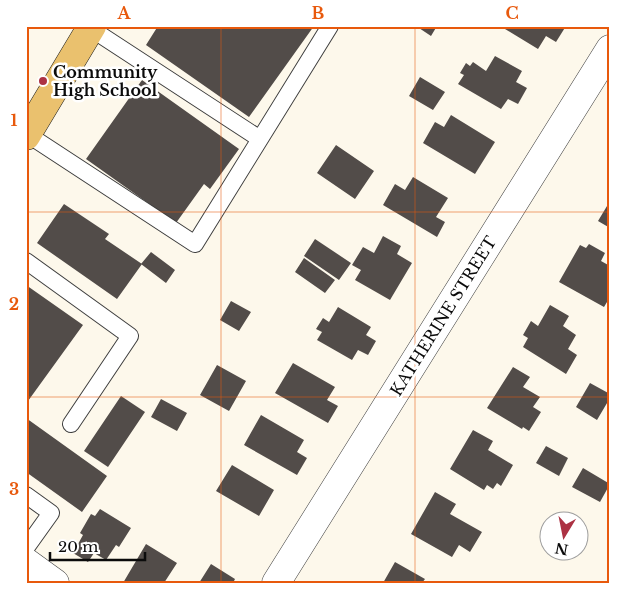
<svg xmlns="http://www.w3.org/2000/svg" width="636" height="609" font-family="'Libre Baskerville',serif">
<rect width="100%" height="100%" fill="#fdf8eb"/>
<!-- building -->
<path fill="#524c49" d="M 158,26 L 314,26 L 249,117 L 146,45 Z
M 416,26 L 437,26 L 431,36 Z
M 500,26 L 566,26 L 556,42 L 546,36 L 538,49 Z
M 495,56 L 522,71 L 516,82 L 527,88 L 518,104 L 508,99 L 501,109 L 458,84 L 464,75 L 460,73 L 466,63 L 470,66 L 473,62 L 486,71 Z
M 420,77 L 445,92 L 433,110 L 409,96 Z
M 142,80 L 239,149 L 210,189 L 204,184 L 176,223 L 86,159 Z
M 451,115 L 495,142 L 475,174 L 423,143 L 435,122 L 444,127 Z
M 336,145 L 374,171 L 355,199 L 317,173 Z
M 413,177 L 448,198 L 436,217 L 445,222 L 437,237 L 383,205 L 395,184 L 405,190 Z
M 610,201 L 610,228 L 598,221 Z
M 64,204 L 109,234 L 105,239 L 142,264 L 117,299 L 37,243 Z
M 383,236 L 401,246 L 397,254 L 412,263 L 390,300 L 355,280 L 361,270 L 352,265 L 363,247 L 374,253 Z
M 315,239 L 351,263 L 339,280 L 304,256 Z
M 589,244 L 605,253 L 601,261 L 610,266 L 610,281 L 607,286 L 610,287 L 610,297 L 604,307 L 559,282 L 580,245 L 586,248 Z
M 151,252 L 175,270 L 166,283 L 141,264 Z
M 304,258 L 335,280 L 325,293 L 295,272 Z
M 26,285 L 83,325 L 28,401 L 26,400 Z
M 231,301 L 251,312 L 239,331 L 220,320 Z
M 550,305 L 569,316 L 563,326 L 576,335 L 568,349 L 577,355 L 566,374 L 523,347 L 528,338 L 523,335 L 531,321 L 538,326 Z
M 338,307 L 371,327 L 366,335 L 376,341 L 368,355 L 358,350 L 352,360 L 317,340 L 322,332 L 316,329 L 323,318 L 329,322 Z
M 293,363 L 335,387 L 327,400 L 338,406 L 328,423 L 275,393 Z
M 217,365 L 246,381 L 229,411 L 200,395 Z
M 513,367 L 530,377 L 523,387 L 540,397 L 533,407 L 541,412 L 529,431 L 523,427 L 522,429 L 487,408 Z
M 590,383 L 610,394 L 610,398 L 597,420 L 576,407 Z
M 121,396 L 145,412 L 108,467 L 84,451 Z
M 161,399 L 187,413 L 177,431 L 151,417 Z
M 261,415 L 304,440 L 297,452 L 307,458 L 297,475 L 244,445 Z
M 26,418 L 107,476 L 82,512 L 26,472 Z
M 473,430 L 493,441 L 488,450 L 513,465 L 501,486 L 497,483 L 493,489 L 487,485 L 484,490 L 450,469 Z
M 546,446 L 568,458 L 559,476 L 536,463 Z
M 232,465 L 274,490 L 259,516 L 216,491 Z
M 583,468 L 610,484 L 600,502 L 572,487 Z
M 435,492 L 456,504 L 450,514 L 482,532 L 470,552 L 459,545 L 452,557 L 411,534 Z
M 100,509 L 131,528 L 119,547 L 116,545 L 106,560 L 94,553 L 88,562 L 73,553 L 83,535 L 80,533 L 91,514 L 95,516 Z
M 146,544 L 177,563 L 164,583 L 123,583 Z
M 395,562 L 425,579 L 422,583 L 383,583 Z
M 211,564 L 235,579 L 233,583 L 199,583 Z"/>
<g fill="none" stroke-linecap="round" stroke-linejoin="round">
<!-- service casing -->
<g stroke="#3e3e3e" stroke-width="18">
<path id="service" d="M 90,28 L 260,139
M 27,134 L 195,244 L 330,26
M 26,261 L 130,336 L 71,424
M 26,495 L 51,513 L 26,548"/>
</g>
<!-- minor casing -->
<g stroke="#3e3e3e" stroke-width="29">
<path id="minor" d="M 276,583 L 610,49"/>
</g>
<!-- tertiary casing -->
<g stroke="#3e3e3e" stroke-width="29">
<path id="tertiary" d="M 26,562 L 55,583"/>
</g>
<!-- primary casing -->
<g stroke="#1c1c1c" stroke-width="29">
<path id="primary" d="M 26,136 L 92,26"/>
</g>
<!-- service -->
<use href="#service" stroke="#fff" stroke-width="16"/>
<!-- minor -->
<use href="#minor" stroke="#fff" stroke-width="28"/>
<!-- tertiary -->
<use href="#tertiary" stroke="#fff" stroke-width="28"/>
<!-- primary -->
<use href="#primary" stroke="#eac16e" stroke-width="28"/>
</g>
<!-- grid -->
<path fill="none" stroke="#e8590c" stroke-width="1" stroke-opacity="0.55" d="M 221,26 L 221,583M 415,26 L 415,583M 26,212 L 610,212M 26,397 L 610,397"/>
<!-- markers -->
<circle fill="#ac3243" stroke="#fff" stroke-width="2" cx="43" cy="81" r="5"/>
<g text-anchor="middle" stroke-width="5" stroke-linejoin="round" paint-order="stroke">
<!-- poi labels -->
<g font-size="16" font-weight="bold" fill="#0b0b0b" stroke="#fff" text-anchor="start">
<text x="53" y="78">Community<tspan x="53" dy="18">High School</tspan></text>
</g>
<!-- street labels -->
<g font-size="16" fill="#0b0b0b" stroke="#fff">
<text transform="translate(443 316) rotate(-58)" y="6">KATHERINE STREET</text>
</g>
</g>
<!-- border -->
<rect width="636" height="609" fill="none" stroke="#ffffff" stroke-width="55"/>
<!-- north arrow -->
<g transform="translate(564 536) rotate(190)"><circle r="24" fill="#ffffff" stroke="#9d9d9d"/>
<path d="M0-4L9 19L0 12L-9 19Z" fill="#ac3243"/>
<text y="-8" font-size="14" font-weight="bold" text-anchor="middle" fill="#0b0b0b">N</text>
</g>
<!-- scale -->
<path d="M50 552v8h95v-8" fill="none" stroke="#0b0b0b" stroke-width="2.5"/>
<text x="58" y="552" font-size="15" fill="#0b0b0b" stroke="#ffffff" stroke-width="4" paint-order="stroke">20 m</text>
<rect x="28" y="28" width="580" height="554" fill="none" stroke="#e8590c" stroke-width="2"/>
<g font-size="16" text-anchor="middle" font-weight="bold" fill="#e8590c">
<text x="124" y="19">A</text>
<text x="318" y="19">B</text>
<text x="512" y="19">C</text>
<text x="14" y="126">1</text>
<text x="14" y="310">2</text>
<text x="14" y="495">3</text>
</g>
</svg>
